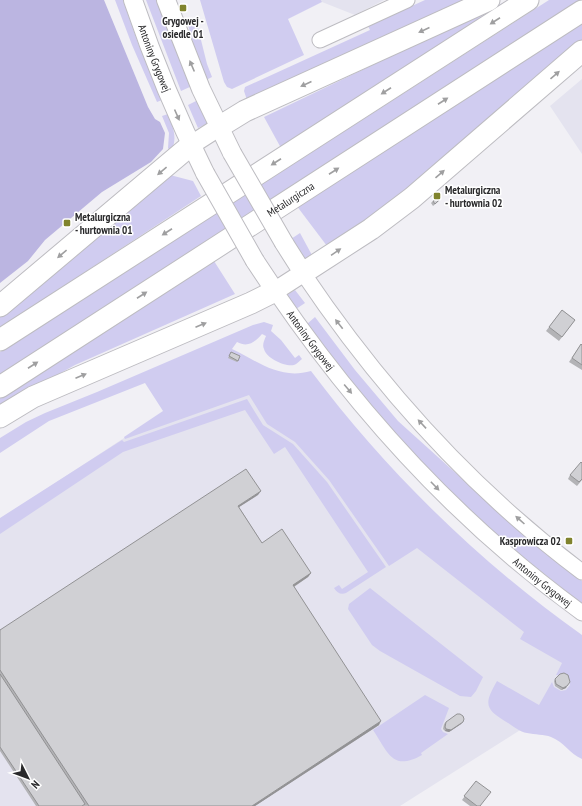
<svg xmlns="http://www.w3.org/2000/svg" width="582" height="806" font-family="'PT Sans Narrow',sans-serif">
<rect width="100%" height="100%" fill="#f1f0f5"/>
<!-- built -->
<path fill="#e4e3ef" d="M 321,0 L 384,0 L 355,15 L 322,2 Z
M 582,79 L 582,154 L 550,106 Z
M 250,393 L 582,662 L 582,691 L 400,806 L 0,806 L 0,519 L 127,436 Z"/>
<!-- green -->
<path fill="#d0ccf0" d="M 115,0 L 123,0 L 138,43 L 162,100 L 157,102 L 132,45 Z
M 146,0 L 158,0 L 192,86 L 181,91 Z
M 200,0 L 321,0 L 322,2 L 288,19 L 304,55 L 232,89 L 227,87 L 224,82 Z
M 425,0 L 479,0 L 247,100 L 244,91 L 245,87 L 370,30 L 368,26 Z
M 509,0 L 281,148 L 264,117 L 481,13 Z
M 549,0 L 582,0 L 582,3 L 0,379 L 0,352 Z
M 582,21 L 582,42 L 397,198 L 327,246 L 296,205 Z
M 190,24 L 198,28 L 207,64 L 212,77 L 206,80 L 201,71 L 188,25 Z
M 198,100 L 208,123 L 198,128 L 188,105 Z
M 168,114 C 173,127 178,138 171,152 L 168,148 L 169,133 L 162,116 Z
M 170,175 L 193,181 L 201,196 L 0,328 L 0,313 Z
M 300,233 L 313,257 L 305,262 L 291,239 Z
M 214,261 L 235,294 L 75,365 L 0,407 L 0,397 Z
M 295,290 L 305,303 L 296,309 L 287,295 Z
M 315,317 L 355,370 L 398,421 L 520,531 L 582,581 L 582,604 L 508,545 L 466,508 L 421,463 L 343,374 L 307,324 Z
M 264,322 L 273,325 L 271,331 L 281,340 L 295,358 L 299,355 L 302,359 C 299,361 297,364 294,365 C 285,367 266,358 264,349 C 262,345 264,341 266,336 L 262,334 C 255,342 248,348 237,342 L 232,349 C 259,362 280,380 311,371 C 387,472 479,562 582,635 L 582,759 C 570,754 564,742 551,737 C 544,734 535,735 527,733 C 520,732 513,726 508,723 C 484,709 484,704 497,681 L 539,705 L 552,682 L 554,687 L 561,691 L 566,690 L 570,685 L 569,678 L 567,676 L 556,675 L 562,663 L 520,639 L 524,632 L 417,548 L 389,566 L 329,480 L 295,442 L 267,424 L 249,395 L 125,439 L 124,437 L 163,411 L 145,383 L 49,421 L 0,453 L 0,438 L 26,422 L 45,413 L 97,392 L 253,325 Z
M 247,399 L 263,425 L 293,444 L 327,482 L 386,567 L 346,593 C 341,595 337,593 334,588 L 339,585 L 342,589 L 368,572 L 285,447 L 274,454 L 245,410 L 123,452 L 0,534 L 0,518 L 122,440 L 124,442 Z
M 370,588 L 483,677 L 476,691 L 471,697 L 460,696 L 380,651 L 372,645 L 348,609 L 349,604 Z
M 425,695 L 449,708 L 441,729 L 443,732 L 448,734 L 421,753 L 422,755 C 392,772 388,752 373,730 Z"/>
<!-- forest -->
<path fill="#bbb5e1" d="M 0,0 L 104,0 L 148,107 L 155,119 L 160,122 L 165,133 L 163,149 L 151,162 L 102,192 L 45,240 L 28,261 L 0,283 Z"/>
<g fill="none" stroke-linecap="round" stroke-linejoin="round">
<!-- minor casing -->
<g stroke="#bdbcc1" stroke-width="17">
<g id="minor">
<path d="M 320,40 L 407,0"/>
<path d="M 303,273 C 379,386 473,490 582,572"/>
<path id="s1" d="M 275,291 C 359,414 461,525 582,613"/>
</g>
</g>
<!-- tertiary casing -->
<g stroke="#bdbcc1" stroke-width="20">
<g id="tertiary">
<path id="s2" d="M 133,0 C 153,59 177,117 205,173"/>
<path d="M 166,0 L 201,89 L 232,153"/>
<path d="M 191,145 L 219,127"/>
<path d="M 255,261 L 275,291 L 303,273 L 284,243"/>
</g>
</g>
<!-- secondary casing -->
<g stroke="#bdbcc1" stroke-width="23">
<g id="secondary">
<path d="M 219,127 L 245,111 L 489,0"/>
<path d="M 303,273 L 371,229 L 412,198 L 582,51"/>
<path d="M 0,306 L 191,145"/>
<path d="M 0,340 L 528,0"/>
<path id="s3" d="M 0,387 L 582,11"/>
<path d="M 0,417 L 33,397 L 251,303 L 275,291"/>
</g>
</g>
<!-- minor -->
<use href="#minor" stroke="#fff" stroke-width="15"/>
<!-- tertiary -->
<use href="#tertiary" stroke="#fff" stroke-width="18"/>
<!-- secondary -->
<use href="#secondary" stroke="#fff" stroke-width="21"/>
<!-- tertiary-bridge casing -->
<g stroke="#bdbcc1" stroke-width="20" stroke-linecap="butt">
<path id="tertiary-bridge" d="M 232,153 L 284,243
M 205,173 L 255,261"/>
</g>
<!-- tertiary-bridge -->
<use href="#tertiary-bridge" stroke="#fff" stroke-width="18"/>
</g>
<!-- wall -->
<path fill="#b3b3b6" d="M 440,199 L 439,201 L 433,206 L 431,203 L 433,201 Z
M 562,310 L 575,320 L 559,341 L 546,331 Z
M 581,344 L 582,345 L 582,370 L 569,362 Z
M 231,352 L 238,361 L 237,362 L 228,358 Z
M 570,475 L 582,480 L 577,486 L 568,479 Z
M 258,495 L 239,507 L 262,543 L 311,573 L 308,577 L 294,587 L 379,725 L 255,806 L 36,806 L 0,751 L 0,630 Z
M 560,674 L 566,688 L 561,690 L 555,686 L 554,681 Z
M 446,722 L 461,724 L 449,732 L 445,731 L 443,729 L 444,724 Z
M 476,781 L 481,806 L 470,806 L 462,800 Z"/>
<!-- shaded-wall -->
<path fill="#929294" d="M 261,491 L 258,495 L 236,509 L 238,506 Z
M 311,573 L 308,577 L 290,589 L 293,585 Z
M 567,686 L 566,688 L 561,690 L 563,688 Z
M 381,721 L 379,725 L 255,806 L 252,806 Z
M 463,722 L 461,724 L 449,732 L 445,731 L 446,729 Z"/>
<!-- building -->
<path fill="#d0d0d4" stroke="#929294" d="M 439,197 L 440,199 L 435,204 L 433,201 Z
M 562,310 L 575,320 L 562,337 L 549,327 Z
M 581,344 L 582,345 L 582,365 L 572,358 Z
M 231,352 L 240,356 L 238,361 L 229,356 Z
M 581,462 L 582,463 L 582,479 L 579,482 L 570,475 Z
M 246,469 L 261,491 L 238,506 L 262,543 L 282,529 L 311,573 L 293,585 L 381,721 L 252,806 L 89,806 L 0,670 L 0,630 Z
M 564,673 L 568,675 L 570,682 L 567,686 L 563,688 L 556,684 L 555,679 L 560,674 Z
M 0,674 L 85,804 L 82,806 L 39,806 L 0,747 Z
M 457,714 L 460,714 L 463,716 L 464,719 L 463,722 L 451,730 L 446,729 L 445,727 L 446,722 Z
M 476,781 L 491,792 L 480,806 L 477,806 L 464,796 Z"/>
<!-- one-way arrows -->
<defs><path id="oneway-solid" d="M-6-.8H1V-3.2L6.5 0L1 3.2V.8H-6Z"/></defs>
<g fill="#9f9fa0">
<use href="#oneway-solid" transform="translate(495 21) rotate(147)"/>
<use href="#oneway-solid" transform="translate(424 30) rotate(156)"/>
<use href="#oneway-solid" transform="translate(192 66) rotate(-113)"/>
<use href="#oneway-solid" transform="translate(555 75) rotate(-41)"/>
<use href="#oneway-solid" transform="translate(306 84) rotate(156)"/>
<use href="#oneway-solid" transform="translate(386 91) rotate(147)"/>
<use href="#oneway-solid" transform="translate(443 101) rotate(-33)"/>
<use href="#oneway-solid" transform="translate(177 115) rotate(66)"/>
<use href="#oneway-solid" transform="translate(276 162) rotate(147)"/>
<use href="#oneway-solid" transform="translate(162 171) rotate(140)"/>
<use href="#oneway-solid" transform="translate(334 171) rotate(-33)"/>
<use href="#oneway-solid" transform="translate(440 174) rotate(-41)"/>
<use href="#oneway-solid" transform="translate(167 232) rotate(147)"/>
<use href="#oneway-solid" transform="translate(336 252) rotate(-34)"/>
<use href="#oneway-solid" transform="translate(62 254) rotate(140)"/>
<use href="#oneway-solid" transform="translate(142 295) rotate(-33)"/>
<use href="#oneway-solid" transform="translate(339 324) rotate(-128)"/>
<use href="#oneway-solid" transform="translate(201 325) rotate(-23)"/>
<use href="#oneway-solid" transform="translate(33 365) rotate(-33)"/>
<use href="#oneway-solid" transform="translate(81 376) rotate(-23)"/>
<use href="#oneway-solid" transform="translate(348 389) rotate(50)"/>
<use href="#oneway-solid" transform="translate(422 424) rotate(-133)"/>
<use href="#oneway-solid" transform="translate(435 486) rotate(46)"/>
<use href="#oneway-solid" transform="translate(520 520) rotate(-138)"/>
</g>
<!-- markers -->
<g fill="#80832d" stroke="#fff" stroke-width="1.5">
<rect x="179" y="4" width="8" height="8" rx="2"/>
<rect x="433" y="192" width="8" height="8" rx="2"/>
<rect x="63" y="219" width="8" height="8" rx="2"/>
<rect x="565" y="537" width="8" height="8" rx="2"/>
</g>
<g text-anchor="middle" stroke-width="3" stroke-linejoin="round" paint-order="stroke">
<!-- poi labels -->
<g font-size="11" font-weight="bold" fill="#29292b" stroke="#fff" text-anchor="start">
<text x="183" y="25" text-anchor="middle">Grygowej -<tspan x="183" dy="13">osiedle 01</tspan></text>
<text x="445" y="194">Metalurgiczna<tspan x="445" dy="13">- hurtownia 02</tspan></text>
<text x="75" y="221">Metalurgiczna<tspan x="75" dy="13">- hurtownia 01</tspan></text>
<text x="561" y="545" text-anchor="end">Kasprowicza 02</text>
</g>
<!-- street labels -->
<g font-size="11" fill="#29292b" stroke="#fff">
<text dy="4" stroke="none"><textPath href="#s2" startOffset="62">Antoniny Grygowej</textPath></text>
<text dy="4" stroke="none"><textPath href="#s3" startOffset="346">Metalurgiczna</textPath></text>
<text dy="4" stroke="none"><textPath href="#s1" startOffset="61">Antoniny Grygowej</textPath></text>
<text dy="4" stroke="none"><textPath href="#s1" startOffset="397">Antoniny Grygowej</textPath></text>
</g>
</g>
<!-- north arrow -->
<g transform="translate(28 778) rotate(132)" stroke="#ffffff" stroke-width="3" paint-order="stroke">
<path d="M0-3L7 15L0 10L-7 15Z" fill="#29292b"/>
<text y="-6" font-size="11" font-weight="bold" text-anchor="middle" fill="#29292b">N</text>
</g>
</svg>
